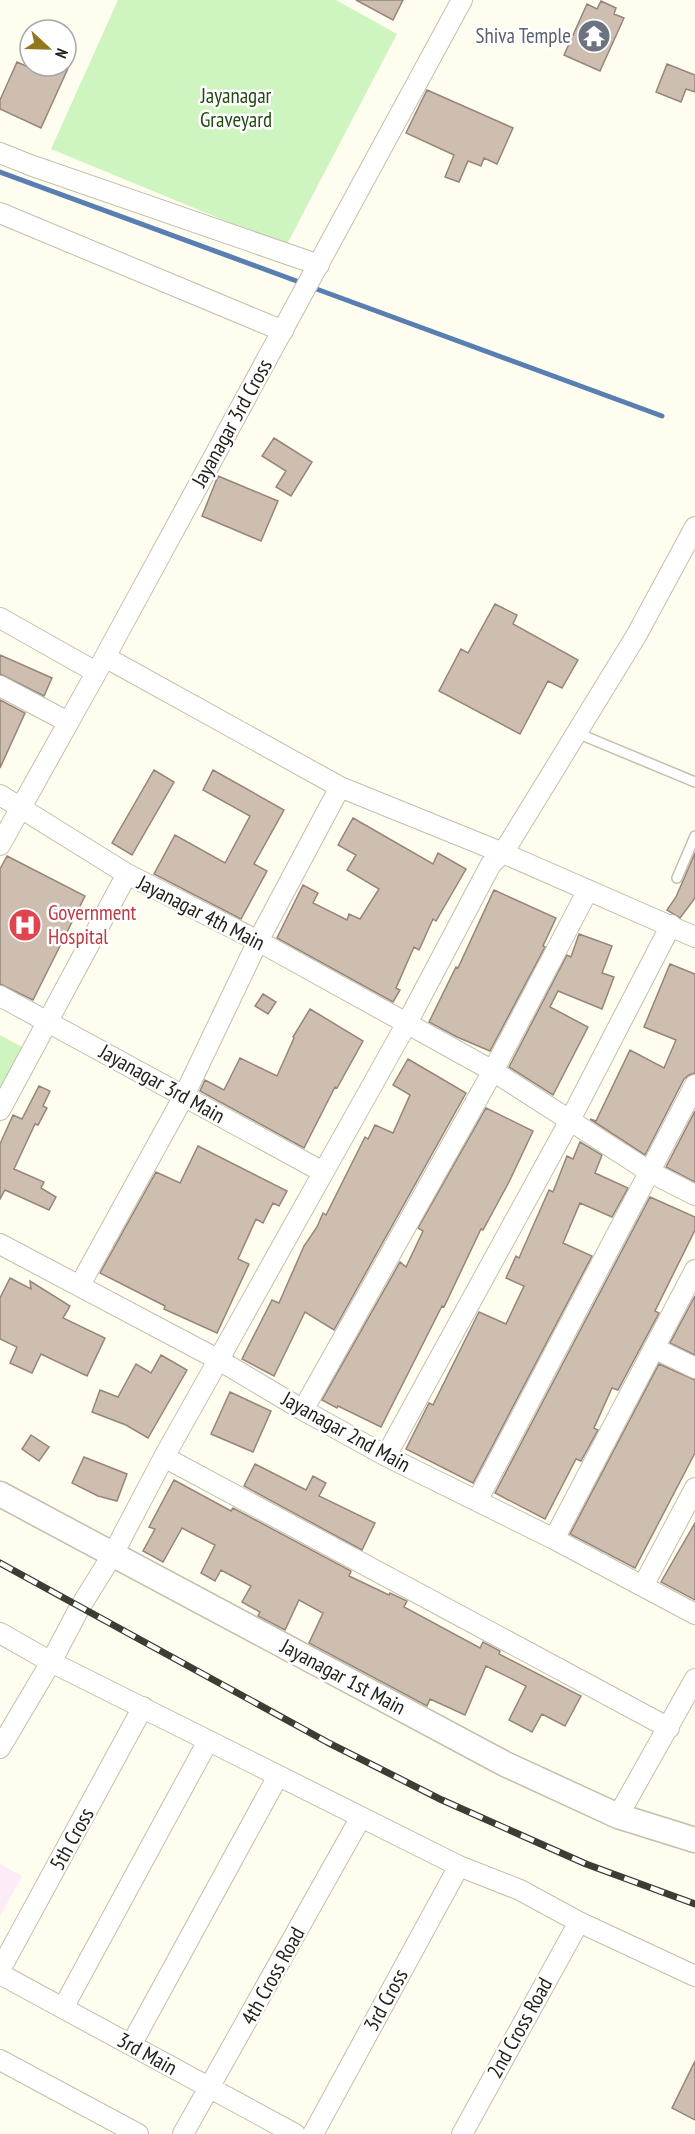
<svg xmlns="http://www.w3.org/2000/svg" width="695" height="2134" font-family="'PT Sans Narrow',sans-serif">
<rect width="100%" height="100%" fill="#fffcf0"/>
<!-- education -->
<path fill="#fdecf7" d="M 0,1864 L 22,1876 L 0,1916 Z"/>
<!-- green -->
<path fill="#cef5c0" d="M 118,0 L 336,0 L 397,34 L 286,246 L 51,149 Z
M 0,1035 L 37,1055 L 0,1123 Z"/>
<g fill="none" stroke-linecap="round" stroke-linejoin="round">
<!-- stream -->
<path stroke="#597fb2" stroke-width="5" d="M 0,172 L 302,283
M 311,287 L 662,416"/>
</g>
<!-- building -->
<path fill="#cebeb0" stroke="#968679" stroke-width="1.5" d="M 356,0 L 403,0 L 393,20 Z
M 601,1 L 616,8 L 614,14 L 624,18 L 600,71 L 564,55 L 587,4 L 597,9 Z
M 17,62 L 26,66 L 69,66 L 41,128 L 0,109 L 0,100 Z
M 667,64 L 695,75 L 695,92 L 686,89 L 681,102 L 656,92 Z
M 427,90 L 513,128 L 497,164 L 484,158 L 481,166 L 468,161 L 459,182 L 445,177 L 454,155 L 406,133 Z
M 274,438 L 312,462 L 291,496 L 276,487 L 286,471 L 262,456 Z
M 218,476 L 278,501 L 261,541 L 202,516 Z
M 495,604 L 517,615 L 513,624 L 578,660 L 562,688 L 548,681 L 520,734 L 439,691 L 461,649 L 468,653 Z
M 0,655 L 52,678 L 44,696 L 0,674 Z
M 0,700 L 25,713 L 0,768 Z
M 154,770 L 174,782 L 132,855 L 112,843 Z
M 213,770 L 284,810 L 254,864 L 267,871 L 241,919 L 154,874 L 175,835 L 225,863 L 250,816 L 203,790 Z
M 353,818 L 433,864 L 438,853 L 466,869 L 436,921 L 433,919 L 419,950 L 414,947 L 396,988 L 400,990 L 393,1002 L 277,938 L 303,885 L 318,893 L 313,903 L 347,920 L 349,914 L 360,919 L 379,889 L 347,870 L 356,855 L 338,845 Z
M 695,853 L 695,898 L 680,918 L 667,910 L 676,897 Z
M 7,856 L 85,896 L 33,1000 L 0,984 L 0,869 Z
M 494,890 L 556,918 L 543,946 L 545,947 L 490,1051 L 457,1037 L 429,1022 L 456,967 L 458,968 Z
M 579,934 L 612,946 L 602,973 L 614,977 L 602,1009 L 558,991 L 550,1007 L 588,1027 L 553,1095 L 509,1067 L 567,955 L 571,957 Z
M 670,964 L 695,974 L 695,1073 L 689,1075 L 684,1079 L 645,1155 L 590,1119 L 596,1121 L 630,1050 L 664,1068 L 676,1040 L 644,1027 Z
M 263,994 L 276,1002 L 268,1014 L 255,1006 Z
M 310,1009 L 363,1041 L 337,1088 L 335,1087 L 304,1148 L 200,1091 L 205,1080 L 224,1090 L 240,1058 L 277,1076 L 294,1038 L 293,1037 Z
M 408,1059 L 466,1093 L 334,1330 L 305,1312 L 274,1376 L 242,1359 L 272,1300 L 279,1303 L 304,1246 L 317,1227 L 323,1213 L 326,1215 L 365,1137 L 368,1139 L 375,1125 L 393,1133 L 410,1095 L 393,1085 Z
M 39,1086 L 50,1091 L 43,1106 L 47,1108 L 38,1125 L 35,1124 L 14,1169 L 44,1182 L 41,1188 L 56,1197 L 49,1210 L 5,1190 L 0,1199 L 0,1144 L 13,1115 L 22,1119 Z
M 486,1108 L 533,1131 L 509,1182 L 483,1230 L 481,1229 L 444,1307 L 442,1306 L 381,1427 L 338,1406 L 337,1408 L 322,1400 L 400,1262 L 406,1267 L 423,1231 L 418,1228 Z
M 695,1111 L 695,1182 L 666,1167 Z
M 580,1142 L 602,1155 L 595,1173 L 628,1188 L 612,1217 L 580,1203 L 563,1243 L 592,1256 L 473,1483 L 406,1449 L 429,1403 L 433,1405 L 479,1312 L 506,1324 L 524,1286 L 506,1278 L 516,1256 L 519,1258 L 549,1190 L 553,1192 L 567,1156 L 573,1159 Z
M 198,1146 L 287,1191 L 279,1206 L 273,1203 L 263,1223 L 256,1219 L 238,1259 L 249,1264 L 217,1333 L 164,1309 L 165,1306 L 100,1273 L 156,1172 L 180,1183 Z
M 650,1197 L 695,1217 L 695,1230 L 655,1311 L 659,1313 L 618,1390 L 612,1388 L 594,1428 L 598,1430 L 581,1461 L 576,1459 L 545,1519 L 495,1493 Z
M 10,1278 L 31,1289 L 30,1281 L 70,1306 L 63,1318 L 105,1338 L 87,1376 L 41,1354 L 32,1373 L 10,1363 L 17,1347 L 0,1339 L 0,1298 Z
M 695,1296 L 695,1355 L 670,1343 Z
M 161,1355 L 187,1370 L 148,1438 L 126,1425 L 92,1412 L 100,1390 L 118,1397 L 136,1364 L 151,1373 Z
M 659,1364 L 695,1380 L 695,1453 L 635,1568 L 570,1534 Z
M 230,1392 L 271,1411 L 253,1452 L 211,1434 Z
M 31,1435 L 49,1447 L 39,1461 L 22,1449 Z
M 84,1457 L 127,1474 L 117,1501 L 98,1496 L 72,1483 Z
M 255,1464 L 306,1490 L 313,1476 L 326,1483 L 319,1496 L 375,1523 L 362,1550 L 244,1486 Z
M 174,1480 L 231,1511 L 233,1508 L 351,1571 L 349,1576 L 389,1595 L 390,1593 L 407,1601 L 404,1607 L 480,1648 L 483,1642 L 500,1651 L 499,1654 L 581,1696 L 565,1726 L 542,1714 L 532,1732 L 509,1720 L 526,1686 L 486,1666 L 465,1715 L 430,1699 L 427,1706 L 309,1643 L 323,1613 L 299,1600 L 285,1630 L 258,1616 L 260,1612 L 242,1602 L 251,1586 L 221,1570 L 215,1581 L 201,1573 L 215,1545 L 182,1528 L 163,1562 L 143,1551 L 155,1529 L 149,1527 Z
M 695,1523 L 695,1600 L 661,1582 Z
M 695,2061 L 695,2120 L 672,2108 Z"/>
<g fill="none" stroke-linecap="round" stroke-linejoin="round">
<!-- service casing -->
<g stroke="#c4bfac" stroke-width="12">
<path id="service" d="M 577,733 L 695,782
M 677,878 L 695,836"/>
</g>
<!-- minor casing -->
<g stroke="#c4bfac" stroke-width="22">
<path id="minor" d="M 0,153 L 30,165 L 319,265
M 0,213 L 283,331
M 0,618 L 96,672
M 105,657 L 340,787 L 503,853 L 695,937
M 0,686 L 68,722
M 0,795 L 127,874 L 258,941 L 493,1071 L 650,1172 L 695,1195
M 0,845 L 105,657 L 462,0
M 0,996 L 323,1172
M 0,1110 L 127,874
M 0,1244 L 219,1360 L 303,1410 L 386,1456 L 554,1539 L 695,1614
M 80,1285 L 184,1096 L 258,941 L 340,787
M 654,1348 L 695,1368
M 303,1410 L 493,1071 L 588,890
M 386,1456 L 569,1122 L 671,925
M 164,1457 L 669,1728
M 477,1501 L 695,1085
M 554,1539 L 695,1270
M 643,1586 L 695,1488
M 0,1633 L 51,1662 L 459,1866 L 520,1890 L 579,1922 L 695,1976
M 0,1748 L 51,1662 L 80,1607 L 113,1554 L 164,1457 L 407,1023 L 491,864 L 503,853 L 636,636 L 695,527
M 618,1816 L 695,1679
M 0,1970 L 143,1707
M 0,1974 L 295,2134
M 63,2008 L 208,1741
M 131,2045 L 278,1776
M 0,2060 L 138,2134
M 183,2134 L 361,1817
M 313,2134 L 459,1866
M 462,2134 L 579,1922"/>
</g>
<!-- tertiary casing -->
<g stroke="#c4bfac" stroke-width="27">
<path id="tertiary" d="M 0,1494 L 505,1764 L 618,1816 L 695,1840"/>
</g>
<!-- service -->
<use href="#service" stroke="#fff" stroke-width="9"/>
<!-- minor -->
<use href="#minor" stroke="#fff" stroke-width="20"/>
<!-- tertiary -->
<use href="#tertiary" stroke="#fff" stroke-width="24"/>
<!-- rail casing -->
<g stroke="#3e3d34" stroke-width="7">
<path id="rail" d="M 0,1563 L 327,1742 L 442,1800 L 586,1864 L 695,1904"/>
</g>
<!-- rail -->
<use href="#rail" stroke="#fff" stroke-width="4.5" stroke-dasharray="14" stroke-linecap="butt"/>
</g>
<!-- icons -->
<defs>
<g id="temple-disc" transform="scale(1.725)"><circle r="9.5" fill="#6b7280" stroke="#fff"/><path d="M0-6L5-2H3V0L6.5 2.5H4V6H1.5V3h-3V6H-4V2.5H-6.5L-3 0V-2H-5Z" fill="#fff"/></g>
<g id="hospital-disc" transform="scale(1.725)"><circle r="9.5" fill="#e0444e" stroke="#fff"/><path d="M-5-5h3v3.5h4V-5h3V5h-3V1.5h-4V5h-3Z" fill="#fff"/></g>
</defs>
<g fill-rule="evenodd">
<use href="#temple-disc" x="594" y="36"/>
<use href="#hospital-disc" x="25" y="925"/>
</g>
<g text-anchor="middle" stroke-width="5" stroke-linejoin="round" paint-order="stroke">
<!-- worship labels -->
<g font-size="21" fill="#5b616d" stroke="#fff" text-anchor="end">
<text x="571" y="43">Shiva Temple</text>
</g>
<!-- park labels -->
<g font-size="21" fill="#244a13" stroke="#fff">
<text x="236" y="103">Jayanagar<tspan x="236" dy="24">Graveyard</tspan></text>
</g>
<!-- street labels -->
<g font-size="21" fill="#24231b" stroke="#fff">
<text transform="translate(232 423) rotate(-61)" y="7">Jayanagar 3rd Cross</text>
<text transform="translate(201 913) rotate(27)" y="7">Jayanagar 4th Main</text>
<text transform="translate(162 1084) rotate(29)" y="7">Jayanagar 3rd Main</text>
<text transform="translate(346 1432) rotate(29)" y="7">Jayanagar 2nd Main</text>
<text transform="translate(343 1677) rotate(28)" y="7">Jayanagar 1st Main</text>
<text transform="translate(72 1839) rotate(-61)" y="7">5th Cross</text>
<text transform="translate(273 1976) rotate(-61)" y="7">4th Cross Road</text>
<text transform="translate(386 2000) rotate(-61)" y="7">3rd Cross</text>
<text transform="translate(520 2028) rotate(-61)" y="7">2nd Cross Road</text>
<text transform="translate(147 2054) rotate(29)" y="7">3rd Main</text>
</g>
<!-- health labels -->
<g font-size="21" fill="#be3a42" stroke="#fff" text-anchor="start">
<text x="48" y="920">Government<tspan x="48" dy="24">Hospital</tspan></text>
</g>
</g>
<!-- north arrow -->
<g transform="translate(48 48) rotate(112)"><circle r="28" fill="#ffffff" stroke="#a7a7a4" stroke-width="1.5"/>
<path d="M0-4.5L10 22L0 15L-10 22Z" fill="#93771e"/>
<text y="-9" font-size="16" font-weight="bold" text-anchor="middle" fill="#24231b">N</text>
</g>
</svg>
